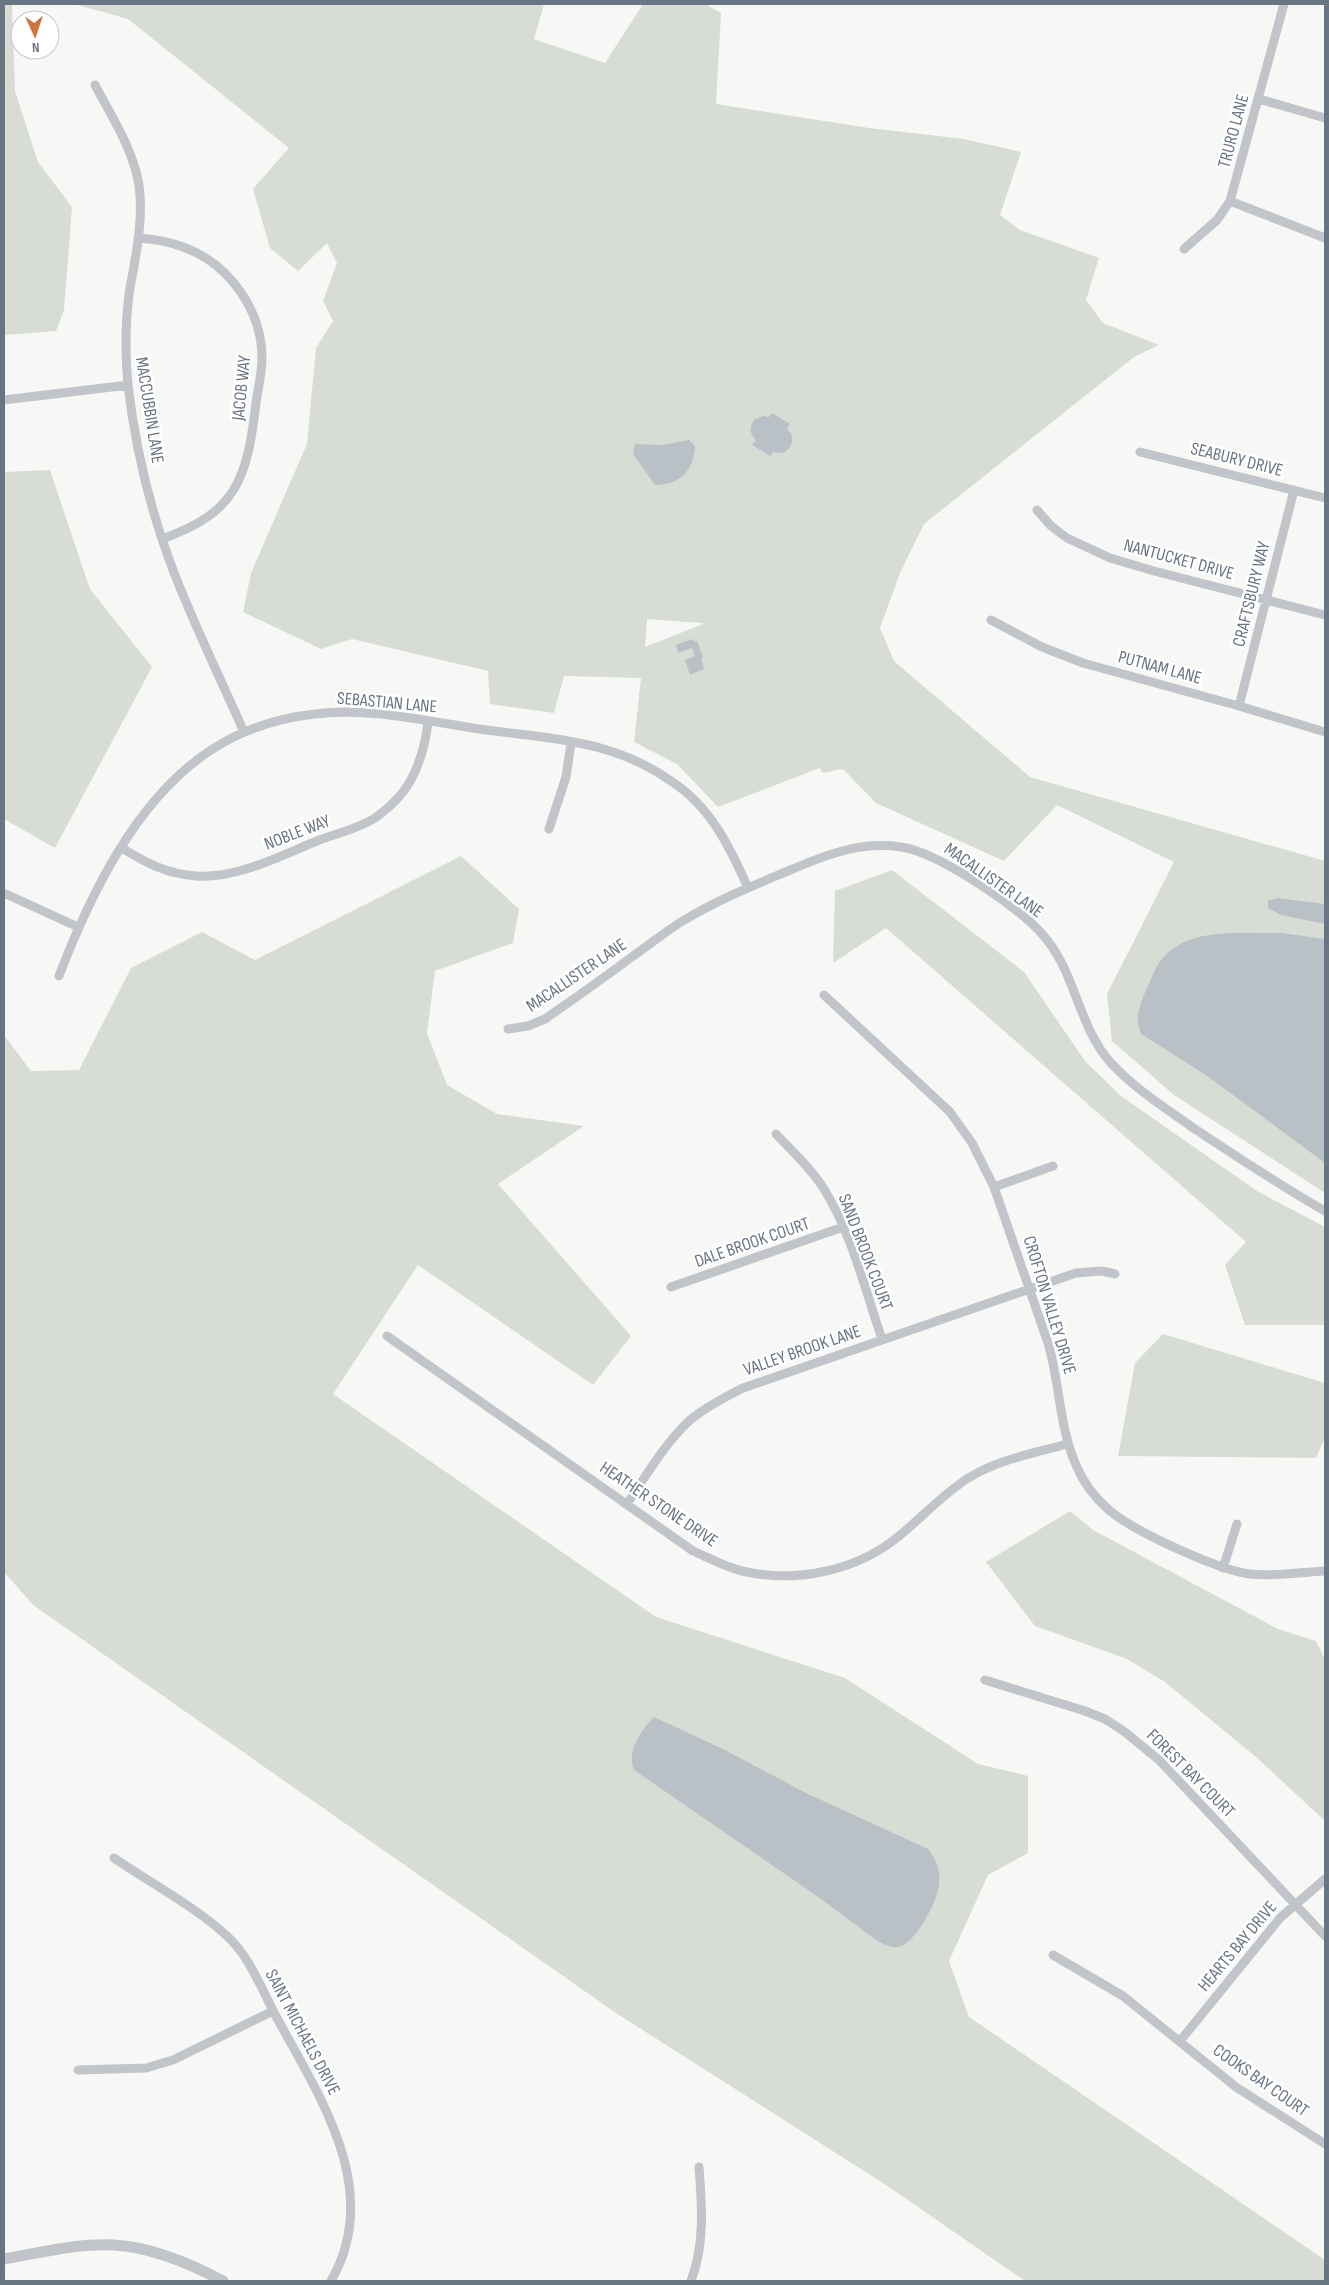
<svg xmlns="http://www.w3.org/2000/svg" width="1329" height="2285" font-family="'Sofia Sans Condensed',sans-serif">
<rect width="100%" height="100%" fill="#f7f8f5"/>
<!-- green -->
<path fill="#d7dcd5" fill-rule="evenodd" d="M 4,4 L 12,4 L 15,91 L 38,162 L 72,207 L 64,310 L 56,331 L 4,335 Z
M 74,4 L 544,4 L 534,39 L 605,63 L 643,4 L 705,4 L 721,13 L 716,104 L 869,128 L 964,139 L 1021,152 L 1000,215 L 1020,230 L 1099,258 L 1086,300 L 1103,323 L 1159,345 L 1134,357 L 924,524 L 900,573 L 880,628 L 894,661 L 1030,777 L 1325,861 L 1325,1193 L 1174,1095 L 1112,1041 L 1107,994 L 1174,862 L 1057,805 L 1004,861 L 876,803 L 843,769 L 822,773 L 820,768 L 718,807 L 677,764 L 634,742 L 641,678 L 564,676 L 554,713 L 490,704 L 488,671 L 352,639 L 321,649 L 243,612 L 251,573 L 307,444 L 316,348 L 333,321 L 323,301 L 337,263 L 327,243 L 298,271 L 270,248 L 253,189 L 289,148 L 128,19 ZM 647,619 L 702,623 L 703,624 L 645,647 Z
M 50,470 L 90,589 L 152,667 L 55,848 L 4,819 L 4,472 Z
M 461,856 L 519,909 L 513,943 L 435,971 L 427,1033 L 447,1085 L 497,1114 L 584,1126 L 498,1184 L 631,1336 L 593,1385 L 418,1265 L 333,1394 L 656,1617 L 845,1678 L 978,1764 L 1028,1776 L 1028,1853 L 988,1875 L 949,1961 L 969,2017 L 1325,2260 L 1325,2281 L 1025,2281 L 889,2187 L 616,2013 L 33,1605 L 4,1572 L 4,1035 L 31,1071 L 79,1070 L 131,968 L 202,932 L 255,960 Z
M 892,870 L 1024,972 L 1085,1061 L 1121,1096 L 1257,1191 L 1325,1227 L 1325,1325 L 1245,1325 L 1225,1265 L 1246,1242 L 886,928 L 833,963 L 835,891 Z
M 1163,1334 L 1325,1383 L 1325,1437 L 1316,1458 L 1118,1456 L 1135,1363 Z
M 1070,1511 L 1093,1530 L 1278,1629 L 1316,1641 L 1325,1660 L 1325,1821 L 1256,1757 L 1165,1682 L 1127,1659 L 1035,1626 L 986,1562 Z"/>
<!-- water -->
<path fill="#b9c1c7" d="M 772,413 L 790,424 L 787,429 C 796,437 793,447 783,453 L 773,452 L 770,456 L 752,445 L 756,440 C 749,433 749,427 755,419 L 764,416 L 769,417 Z
M 689,440 L 695,446 C 694,471 679,485 655,485 L 633,454 L 635,444 L 662,445 Z
M 692,639 L 694,642 L 697,641 L 703,657 L 701,658 L 704,669 L 690,675 L 685,660 L 695,656 L 692,648 L 678,653 L 676,645 Z
M 1277,898 L 1325,904 L 1325,924 L 1281,915 L 1268,908 L 1268,901 Z
M 1281,933 L 1325,939 L 1325,1163 L 1206,1075 L 1141,1034 C 1134,1018 1140,1005 1146,990 C 1150,982 1153,973 1157,966 C 1182,925 1240,934 1281,933 Z
M 654,1717 L 723,1749 L 806,1793 L 928,1849 C 936,1860 941,1870 939,1885 C 938,1900 915,1945 898,1947 C 890,1948 883,1944 876,1940 L 817,1896 L 634,1770 C 626,1752 641,1730 654,1717 Z"/>
<g fill="none" stroke-linecap="round" stroke-linejoin="round">
<!-- minor -->
<path stroke="#c1c4c8" stroke-width="9" d="M 95,85 C 112,117 133,149 139,185 C 144,221 135,259 129,294 C 125,325 125,354 128,385 C 135,445 149,505 170,562 C 191,619 219,675 244,732
M 1259,99 L 1325,118
M 1230,201 L 1325,238
M 138,238 C 153,239 168,241 183,247 C 228,263 262,309 262,358 C 262,373 258,388 256,403 C 247,478 238,512 162,539
M 1184,249 L 1217,220 L 1230,201 L 1284,4
M 4,400 L 128,385
M 1140,452 L 1325,498
M 1037,510 L 1051,526 L 1067,538 L 1110,558 L 1154,571 L 1325,615
M 991,620 L 1042,647 L 1083,663 L 1239,706 L 1325,732
M 1239,706 L 1294,490
M 549,829 L 566,777 L 571,743
M 122,848 C 146,863 167,874 196,876 C 239,879 283,854 322,839 C 339,833 359,828 375,818 C 385,811 395,802 403,792 C 419,771 425,747 428,722
M 6,894 L 78,927
M 59,976 C 90,895 136,799 211,750 C 242,730 278,718 315,714 C 369,707 426,721 479,729 C 520,735 569,738 607,750 C 630,757 651,767 671,781 C 710,806 730,847 748,888
M 824,995 L 950,1112 L 972,1143 L 994,1187 L 1048,1343 C 1060,1383 1059,1427 1076,1465 C 1083,1482 1095,1498 1109,1510 C 1133,1531 1218,1570 1250,1574 C 1274,1577 1301,1572 1325,1571
M 508,1029 L 528,1026 L 545,1019 C 575,998 604,978 633,956 C 649,945 665,932 681,922 C 715,901 752,886 788,871 C 825,855 860,841 901,847 C 938,852 1017,906 1042,934 C 1076,971 1077,1025 1111,1063 C 1134,1088 1164,1107 1192,1127 C 1236,1156 1279,1185 1325,1211
M 776,1134 C 792,1151 811,1168 824,1189 C 852,1234 865,1290 882,1339
M 994,1187 L 1053,1166
M 671,1287 L 843,1227
M 387,1336 L 693,1551 C 709,1558 725,1567 742,1571 C 794,1583 852,1572 894,1540 C 920,1520 942,1494 970,1477 C 1000,1459 1035,1453 1067,1444
M 627,1504 C 646,1476 665,1443 690,1420 C 706,1407 725,1397 743,1388 L 1076,1273 L 1102,1271 L 1115,1274
M 1223,1568 L 1237,1524
M 985,1680 L 1085,1711 L 1105,1719 L 1125,1732 L 1159,1760 L 1325,1936
M 114,1858 C 149,1882 196,1907 227,1936 C 251,1958 262,1991 278,2020 C 321,2099 383,2191 331,2281
M 1053,1955 L 1123,1996 L 1236,2087 L 1325,2144
M 1180,2041 L 1280,1918 L 1325,1879
M 78,2070 L 146,2068 L 173,2060 L 273,2011
M 691,2281 C 705,2244 702,2206 699,2167"/>
<!-- tertiary -->
<path stroke="#c1c4c8" stroke-width="11" d="M 4,2259 C 40,2253 77,2243 114,2245 C 151,2247 191,2264 223,2281"/>
</g>
<g text-anchor="middle" stroke-width="5" stroke-linejoin="round" paint-order="stroke">
<!-- street labels -->
<g font-size="18" fill="#6a7583" stroke="#fff">
<text transform="translate(1233 131) rotate(-75)" y="6">TRURO LANE</text>
<text transform="translate(241 388) rotate(-84)" y="6">JACOB WAY</text>
<text transform="translate(150 410) rotate(81)" y="6">MACCUBBIN LANE</text>
<text transform="translate(1237 459) rotate(14)" y="6">SEABURY DRIVE</text>
<text transform="translate(1179 559) rotate(15)" y="6">NANTUCKET DRIVE</text>
<text transform="translate(1251 594) rotate(-76)" y="6">CRAFTSBURY WAY</text>
<text transform="translate(1160 667) rotate(15)" y="6">PUTNAM LANE</text>
<text transform="translate(387 702) rotate(5)" y="6">SEBASTIAN LANE</text>
<text transform="translate(297 832) rotate(-21)" y="6">NOBLE WAY</text>
<text transform="translate(994 880) rotate(35)" y="6">MACALLISTER LANE</text>
<text transform="translate(576 975) rotate(-34)" y="6">MACALLISTER LANE</text>
<text transform="translate(752 1242) rotate(-19)" y="6">DALE BROOK COURT</text>
<text transform="translate(866 1252) rotate(69)" y="6">SAND BROOK COURT</text>
<text transform="translate(1050 1305) rotate(73)" y="6">CROFTON VALLEY DRIVE</text>
<text transform="translate(802 1350) rotate(-19)" y="6">VALLEY BROOK LANE</text>
<text transform="translate(659 1504) rotate(34)" y="6">HEATHER STONE DRIVE</text>
<text transform="translate(1191 1773) rotate(45)" y="6">FOREST BAY COURT</text>
<text transform="translate(1237 1946) rotate(-50)" y="6">HEARTS BAY DRIVE</text>
<text transform="translate(303 2032) rotate(62)" y="6">SAINT MICHAELS DRIVE</text>
<text transform="translate(1261 2080) rotate(35)" y="6">COOKS BAY COURT</text>
</g>
</g>
<!-- border -->
<rect width="1329" height="2285" fill="none" stroke="#6a7583" stroke-width="10"/>
<!-- north arrow -->
<g transform="translate(35 35) rotate(177)"><circle r="24" fill="#ffffff" stroke="#c3c8cd"/>
<path d="M0-4L9 19L0 12L-9 19Z" fill="#cf733e"/>
<text y="-8" font-size="14" font-weight="bold" text-anchor="middle" fill="#6a7583">N</text>
</g>
</svg>
